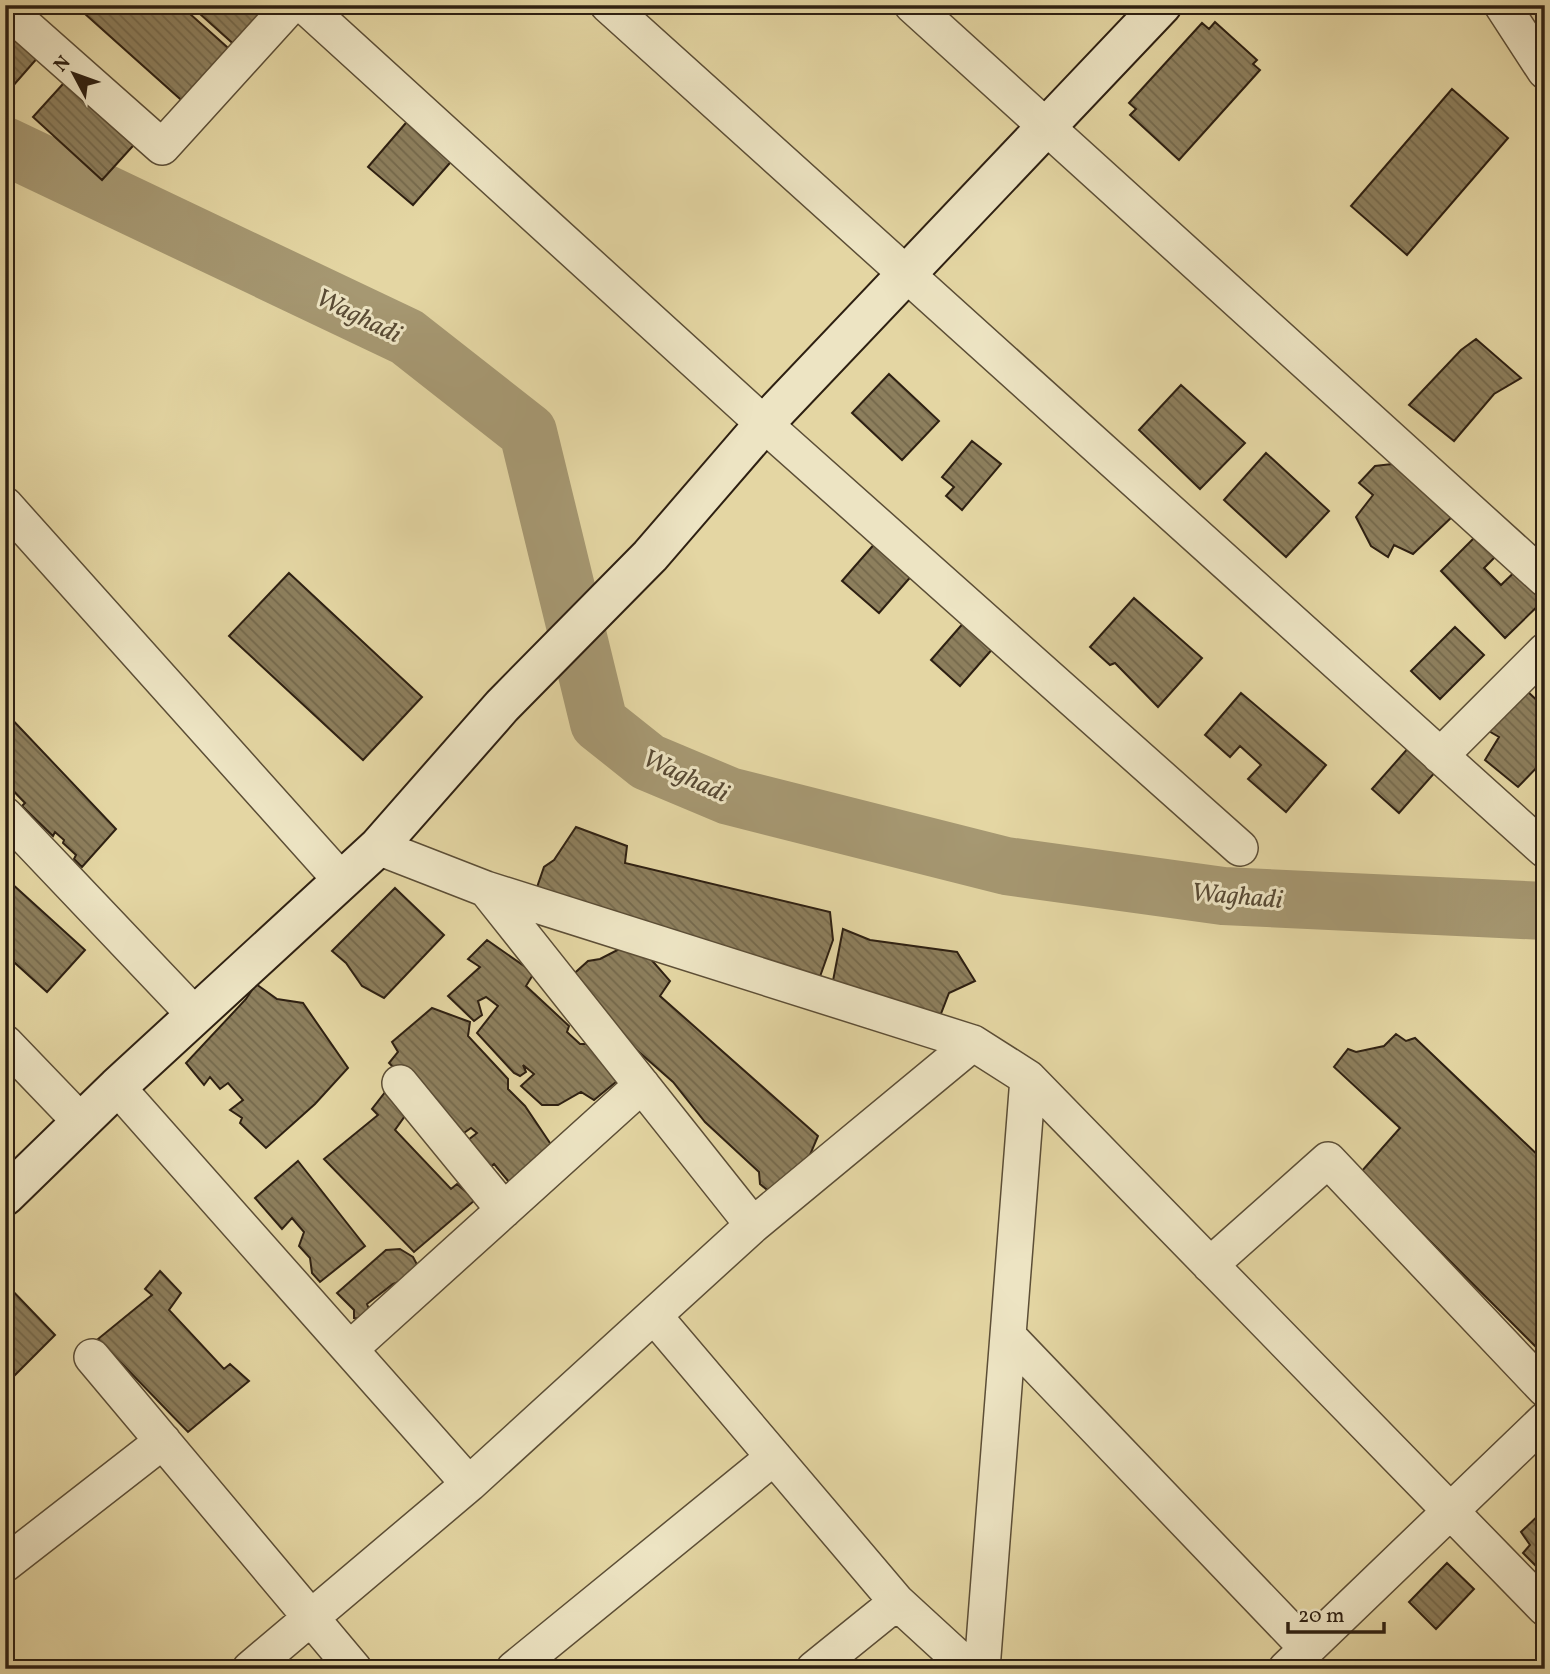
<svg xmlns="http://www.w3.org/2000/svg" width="1550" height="1674" font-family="Vollkorn,serif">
<defs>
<pattern id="building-back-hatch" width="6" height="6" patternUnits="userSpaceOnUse" patternTransform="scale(1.75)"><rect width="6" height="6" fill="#8d7f5d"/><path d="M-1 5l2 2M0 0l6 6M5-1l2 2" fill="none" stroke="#74684b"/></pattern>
</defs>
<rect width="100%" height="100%" fill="#e4d6a3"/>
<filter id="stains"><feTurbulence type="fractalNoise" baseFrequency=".00286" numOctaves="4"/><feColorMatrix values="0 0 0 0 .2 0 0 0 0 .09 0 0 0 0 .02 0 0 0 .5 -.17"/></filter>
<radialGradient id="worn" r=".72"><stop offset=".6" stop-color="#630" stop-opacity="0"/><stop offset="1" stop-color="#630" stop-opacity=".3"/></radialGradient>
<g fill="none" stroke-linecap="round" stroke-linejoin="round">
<!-- river -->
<path stroke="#a69872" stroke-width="58" d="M 5,146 L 407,337 L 528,432 L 599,723 L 648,762 L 729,796 L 1006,866 L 1223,896 L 1545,911"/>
</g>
<!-- building -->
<path fill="url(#building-back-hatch)" stroke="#2e2012" stroke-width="2" d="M 75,5 L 180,5 L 235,54 L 188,106 Z
M 190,5 L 276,5 L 238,48 Z
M 5,14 L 46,48 L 5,95 Z
M 1215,22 L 1257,60 L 1253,64 L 1260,70 L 1179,160 L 1130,115 L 1136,109 L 1129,103 L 1202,23 L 1209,29 Z
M 72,74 L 141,137 L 102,180 L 33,117 Z
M 1452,89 L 1508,138 L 1407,255 L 1351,206 Z
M 411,117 L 456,156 L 413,205 L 368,167 Z
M 1476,339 L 1521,378 L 1494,394 L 1454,441 L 1409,405 L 1461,350 Z
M 889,374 L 939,421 L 902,460 L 852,413 Z
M 1181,385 L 1245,443 L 1200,489 L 1139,430 Z
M 972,441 L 1001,464 L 962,510 L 946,496 L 954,487 L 942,477 Z
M 1266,453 L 1329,511 L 1286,557 L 1224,500 Z
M 1392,464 L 1455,514 L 1413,554 L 1394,545 L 1388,557 L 1371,546 L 1356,517 L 1373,495 L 1359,483 L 1375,466 Z
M 1483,529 L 1503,549 L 1484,568 L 1501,585 L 1525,562 L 1545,583 L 1545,599 L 1505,638 L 1441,571 Z
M 884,533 L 921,565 L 879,613 L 842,581 Z
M 289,573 L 422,697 L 363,760 L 229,636 Z
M 1134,598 L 1202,658 L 1158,707 L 1115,663 L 1110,665 L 1090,647 Z
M 973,612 L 1002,638 L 960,686 L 931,660 Z
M 1455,627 L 1484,655 L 1440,699 L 1411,671 Z
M 1526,690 L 1545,708 L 1545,759 L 1518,787 L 1485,760 L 1499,737 L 1482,727 Z
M 1241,693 L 1326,765 L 1286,812 L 1248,779 L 1261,765 L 1240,746 L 1230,757 L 1205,735 Z
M 5,712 L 116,829 L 82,867 L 74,859 L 76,855 L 63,843 L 64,840 L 55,832 L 53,836 L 22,806 L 25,803 L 5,782 Z
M 1418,737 L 1445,761 L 1399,813 L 1372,789 Z
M 576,827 L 627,846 L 625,863 L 830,912 L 833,940 L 817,985 L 535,893 L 544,867 L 554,860 Z
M 10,882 L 85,950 L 47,992 L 5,954 L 5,887 Z
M 395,888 L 444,935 L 384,998 L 362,986 L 346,963 L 332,951 Z
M 843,929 L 870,940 L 957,952 L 975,981 L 949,993 L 937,1024 L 831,991 Z
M 487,940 L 534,973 L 526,986 L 569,1026 L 567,1032 L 580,1044 L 586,1044 L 622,1077 L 594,1100 L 581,1092 L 558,1105 L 542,1105 L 521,1086 L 534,1074 L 523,1065 L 526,1072 L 520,1076 L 514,1073 L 477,1033 L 498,1006 L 486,997 L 478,1001 L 482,1015 L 474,1021 L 448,996 L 480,967 L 468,959 Z
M 635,941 L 670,981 L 660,996 L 818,1136 L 807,1162 L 772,1194 L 760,1184 L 759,1172 L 705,1122 L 673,1082 L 581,1001 L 567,980 L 588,961 L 600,959 Z
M 256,984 L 277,999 L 303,1003 L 348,1068 L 315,1104 L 266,1148 L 240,1123 L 242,1118 L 230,1110 L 243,1100 L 228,1083 L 220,1089 L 210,1077 L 204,1085 L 186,1063 L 246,999 Z
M 432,1008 L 470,1022 L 468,1036 L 508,1079 L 508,1089 L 525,1106 L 552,1146 L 509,1182 L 494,1164 L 485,1172 L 463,1144 L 477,1133 L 471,1128 L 461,1135 L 389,1063 L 398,1052 L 392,1042 Z
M 1396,1034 L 1406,1041 L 1415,1038 L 1545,1162 L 1545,1356 L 1361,1172 L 1400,1128 L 1334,1067 L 1348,1049 L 1356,1052 L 1384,1046 Z
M 386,1091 L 407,1113 L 395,1130 L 451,1189 L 457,1184 L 475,1200 L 414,1252 L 324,1159 L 378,1115 L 372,1109 Z
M 298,1161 L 365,1246 L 320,1282 L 312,1273 L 310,1258 L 299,1246 L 304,1232 L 292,1218 L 282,1229 L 255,1198 Z
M 400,1249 L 413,1257 L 422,1274 L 393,1284 L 367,1304 L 371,1314 L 366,1319 L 354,1318 L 354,1310 L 337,1293 L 386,1250 Z
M 160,1271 L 181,1293 L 169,1310 L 224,1369 L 230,1364 L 249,1381 L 188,1432 L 98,1339 L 152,1295 L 145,1289 Z
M 5,1283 L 55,1335 L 11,1379 L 5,1373 Z
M 1545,1509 L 1545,1575 L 1523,1553 L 1530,1545 L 1521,1532 Z
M 1447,1563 L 1474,1589 L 1436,1629 L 1409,1602 Z"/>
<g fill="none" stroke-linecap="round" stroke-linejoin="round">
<!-- street casing -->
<g stroke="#5c4e36" stroke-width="38">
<path id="street" d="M 304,5 L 764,424 L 1240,848
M 608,5 L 1545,850
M 912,5 L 1545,579
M 1502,5 L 1545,71
M 5,8 L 162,147 L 291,5
M 5,505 L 342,881
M 1440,756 L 1545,651
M 5,815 L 195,1015
M 378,847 L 486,889 L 973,1043 L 1028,1078 L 1545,1608
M 486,889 L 753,1225
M 5,1043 L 81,1122
M 400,1083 L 504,1210
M 117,1087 L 469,1484
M 1210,1265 L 1328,1160 L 1545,1389
M 655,1317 L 897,1602 L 814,1669
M 1008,1336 L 1307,1648
M 350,1349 L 642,1085
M 92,1357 L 354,1669
M 5,1564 L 163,1441
M 897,1602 L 970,1669
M 250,1669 L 469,1484 L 753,1225 L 973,1043
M 514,1669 L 774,1457
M 982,1669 L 1028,1078
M 1286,1669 L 1545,1420"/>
</g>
<!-- secondary casing -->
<g stroke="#2e2012" stroke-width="42">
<path id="secondary" d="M 5,1196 L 117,1087 L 378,847 L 502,706 L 650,556 L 764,424 L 1162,5"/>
</g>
<!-- street -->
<use href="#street" stroke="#ede4c3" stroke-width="35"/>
<!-- secondary -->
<use href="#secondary" stroke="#ede4c3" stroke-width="38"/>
</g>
<g text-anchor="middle" stroke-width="6" stroke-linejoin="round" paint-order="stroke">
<!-- water labels -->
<g font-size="26" font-style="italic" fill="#584a34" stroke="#ede4c3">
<text transform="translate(359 315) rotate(26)" y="9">Waghadi</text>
<text transform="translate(686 775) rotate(25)" y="9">Waghadi</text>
<text transform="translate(1237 895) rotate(5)" y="9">Waghadi</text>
</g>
</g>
<!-- margin -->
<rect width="1550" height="1674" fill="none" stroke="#e4d6a3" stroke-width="28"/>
<rect x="7" y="7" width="1536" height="1660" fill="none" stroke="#2e2012" stroke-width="3.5"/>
<rect x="14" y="14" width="1522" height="1646" fill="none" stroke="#2e2012" stroke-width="2"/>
<!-- north arrow -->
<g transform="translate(74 74) rotate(311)" stroke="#ede4c3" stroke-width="5" paint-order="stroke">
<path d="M0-5L12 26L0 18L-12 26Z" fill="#2e2012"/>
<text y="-10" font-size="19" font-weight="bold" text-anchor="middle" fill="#2e2012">N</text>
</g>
<!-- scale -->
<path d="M1288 1622v10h96v-10" fill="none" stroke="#2e2012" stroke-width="3.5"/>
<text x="1298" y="1622" font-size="21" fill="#2e2012" stroke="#ede4c3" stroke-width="5" paint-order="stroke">20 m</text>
<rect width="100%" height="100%" filter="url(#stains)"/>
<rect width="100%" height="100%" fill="url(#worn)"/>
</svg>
